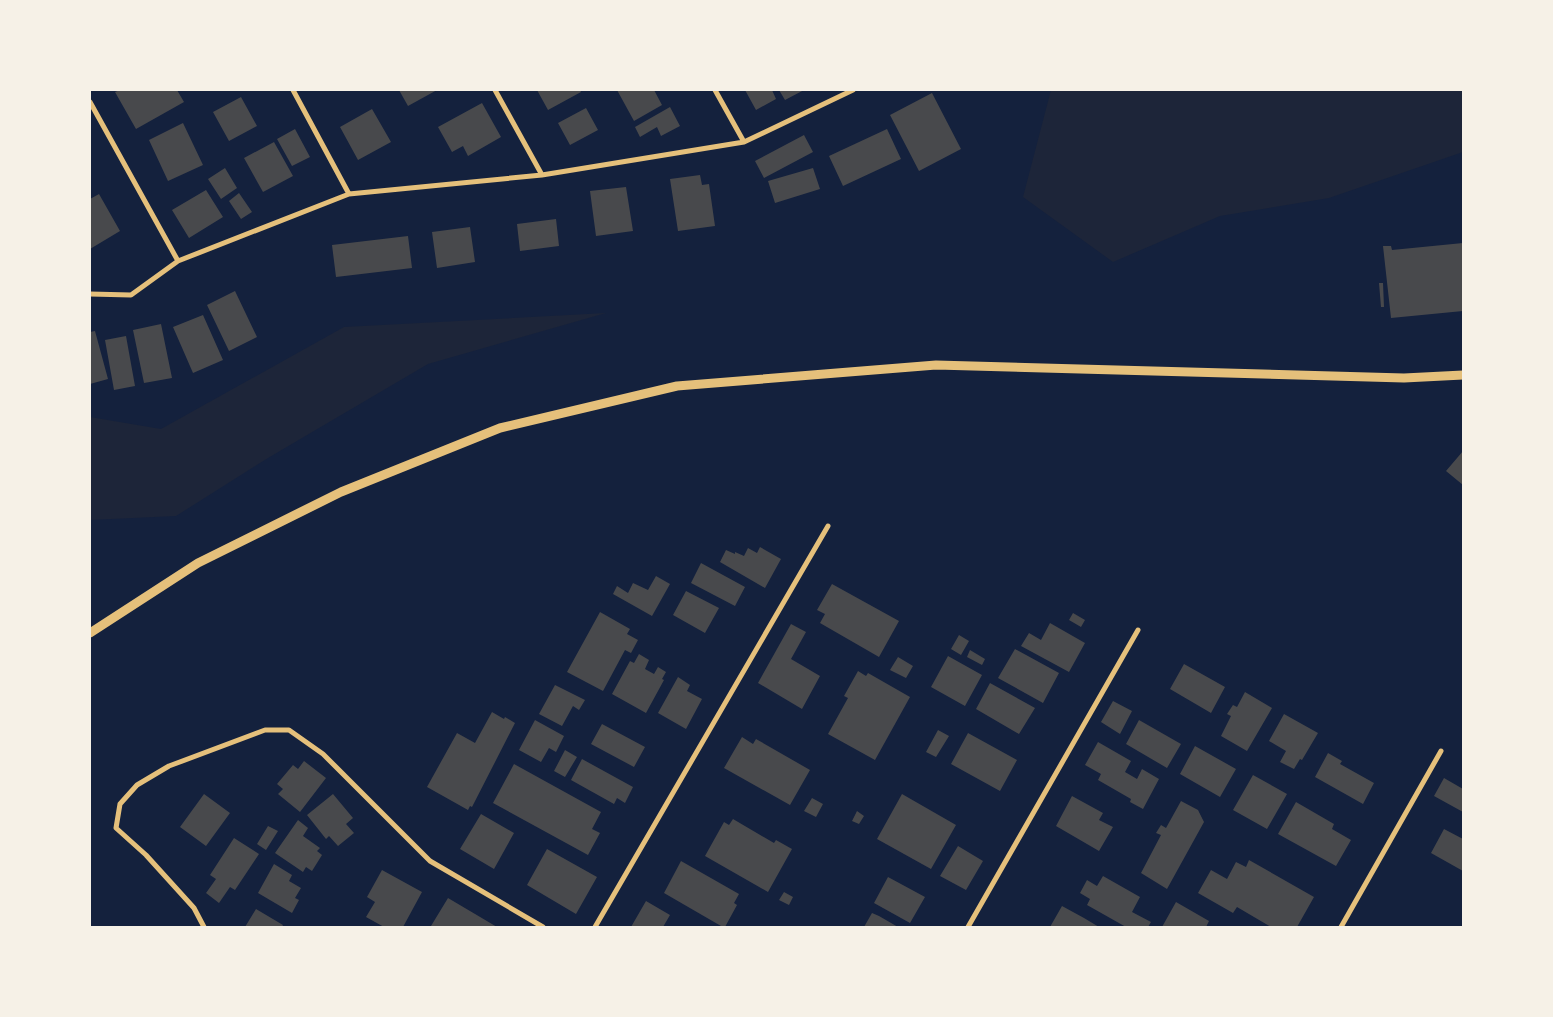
<svg xmlns="http://www.w3.org/2000/svg" width="1553" height="1017" font-family="Merriweather,serif">
<rect width="100%" height="100%" fill="#14213d"/>
<!-- green -->
<path fill="#1d2539" d="M 1051,90 L 1463,90 L 1463,152 L 1329,198 L 1220,216 L 1113,262 L 1023,197 Z
M 606,313 L 428,364 L 268,458 L 176,516 L 90,520 L 90,417 L 161,429 L 344,327 Z"/>
<!-- building -->
<path fill="#48494c" d="M 120,90 L 177,90 L 184,102 L 136,129 L 115,92 Z
M 399,90 L 437,90 L 408,106 Z
M 537,90 L 580,90 L 581,92 L 548,110 Z
M 617,90 L 654,90 L 662,105 L 634,121 Z
M 745,90 L 772,90 L 776,99 L 756,110 Z
M 779,90 L 804,90 L 785,100 Z
M 932,93 L 961,149 L 919,171 L 890,115 Z
M 241,97 L 257,126 L 229,141 L 213,112 Z
M 482,103 L 501,137 L 468,156 L 463,146 L 452,152 L 438,127 Z
M 670,107 L 680,126 L 661,136 L 657,127 L 640,137 L 635,127 Z
M 586,108 L 598,130 L 570,145 L 558,123 Z
M 372,109 L 391,142 L 358,160 L 340,127 Z
M 183,123 L 203,165 L 168,181 L 149,140 Z
M 295,129 L 310,157 L 292,166 L 277,139 Z
M 887,129 L 901,159 L 843,186 L 829,156 Z
M 804,135 L 813,152 L 764,178 L 755,161 Z
M 274,142 L 293,176 L 263,192 L 244,158 Z
M 225,168 L 237,188 L 221,199 L 208,179 Z
M 813,168 L 820,189 L 775,203 L 768,181 Z
M 700,175 L 702,185 L 709,184 L 715,226 L 678,231 L 670,179 Z
M 626,187 L 633,231 L 596,236 L 590,191 Z
M 206,190 L 223,217 L 189,238 L 172,210 Z
M 239,193 L 252,212 L 241,219 L 229,201 Z
M 99,194 L 120,231 L 90,249 L 90,199 Z
M 556,219 L 559,246 L 520,251 L 517,224 Z
M 470,227 L 475,262 L 437,268 L 432,232 Z
M 408,236 L 412,268 L 336,277 L 332,245 Z
M 1463,243 L 1463,311 L 1391,318 L 1383,246 L 1391,246 L 1392,250 Z
M 1379,283 L 1383,283 L 1384,307 L 1381,307 Z
M 235,291 L 257,337 L 229,351 L 207,305 Z
M 203,315 L 223,360 L 193,373 L 173,327 Z
M 161,324 L 172,378 L 144,383 L 133,330 Z
M 95,331 L 108,379 L 90,384 L 90,332 Z
M 126,336 L 135,386 L 114,390 L 105,340 Z
M 1463,451 L 1463,485 L 1446,471 Z
M 760,547 L 781,559 L 765,588 L 720,562 L 726,550 L 735,554 L 735,552 L 744,556 L 748,548 L 757,553 Z
M 701,563 L 745,587 L 735,606 L 691,583 Z
M 656,576 L 670,584 L 652,616 L 613,594 L 617,586 L 628,593 L 633,583 L 648,590 Z
M 832,584 L 899,621 L 879,657 L 820,623 L 825,614 L 817,610 Z
M 686,591 L 719,608 L 705,633 L 673,615 Z
M 600,612 L 630,629 L 627,634 L 638,640 L 631,653 L 625,650 L 603,691 L 567,672 Z
M 1073,613 L 1085,620 L 1081,627 L 1069,620 Z
M 1050,623 L 1085,643 L 1069,672 L 1021,646 L 1029,633 L 1041,640 Z
M 791,624 L 806,632 L 791,659 L 820,676 L 802,709 L 758,683 Z
M 959,635 L 969,641 L 961,655 L 951,649 Z
M 1015,649 L 1059,673 L 1043,703 L 998,678 Z
M 970,650 L 985,659 L 982,665 L 967,657 Z
M 639,654 L 649,660 L 645,669 L 654,674 L 658,667 L 666,672 L 662,679 L 664,680 L 646,713 L 612,694 L 630,661 L 634,663 Z
M 948,656 L 982,675 L 965,706 L 931,687 Z
M 898,657 L 913,666 L 906,678 L 890,670 Z
M 1184,664 L 1225,687 L 1211,713 L 1170,689 Z
M 858,671 L 866,676 L 868,673 L 910,697 L 875,760 L 828,734 L 848,698 L 844,696 Z
M 678,677 L 690,685 L 687,691 L 702,699 L 686,729 L 658,713 Z
M 990,683 L 1035,708 L 1019,734 L 976,709 Z
M 555,685 L 585,700 L 579,710 L 573,706 L 562,726 L 539,714 Z
M 1245,692 L 1272,708 L 1247,751 L 1221,736 L 1231,716 L 1227,714 L 1233,705 L 1237,707 Z
M 1113,701 L 1132,711 L 1120,734 L 1101,722 Z
M 492,712 L 504,719 L 505,717 L 515,723 L 472,807 L 470,806 L 468,810 L 427,787 L 457,733 L 475,743 Z
M 1284,714 L 1318,733 L 1302,760 L 1300,759 L 1294,769 L 1280,762 L 1286,751 L 1269,741 Z
M 535,720 L 564,736 L 556,752 L 549,748 L 541,762 L 519,750 Z
M 1139,720 L 1181,744 L 1167,768 L 1126,744 Z
M 602,724 L 645,747 L 634,767 L 591,744 Z
M 938,730 L 949,736 L 936,757 L 926,752 Z
M 968,733 L 1017,760 L 1000,791 L 951,764 Z
M 742,737 L 753,744 L 756,739 L 810,770 L 790,805 L 724,768 Z
M 1098,742 L 1131,761 L 1125,772 L 1137,779 L 1142,769 L 1159,779 L 1143,809 L 1130,802 L 1131,799 L 1098,780 L 1101,774 L 1085,765 Z
M 1195,746 L 1236,769 L 1220,797 L 1180,774 Z
M 565,750 L 577,757 L 565,777 L 554,771 Z
M 1328,753 L 1342,761 L 1340,764 L 1374,783 L 1363,804 L 1315,777 Z
M 582,759 L 633,787 L 625,803 L 617,798 L 614,804 L 571,780 Z
M 304,761 L 326,778 L 300,812 L 278,794 L 283,789 L 277,784 L 293,765 L 298,769 Z
M 514,764 L 601,812 L 592,829 L 600,833 L 588,855 L 493,803 Z
M 1253,775 L 1287,794 L 1267,829 L 1233,810 Z
M 1444,778 L 1463,789 L 1463,812 L 1434,796 Z
M 204,794 L 230,813 L 206,846 L 180,827 Z
M 333,794 L 353,818 L 346,824 L 354,833 L 338,846 L 329,836 L 326,839 L 307,815 Z
M 902,794 L 956,825 L 931,869 L 877,839 Z
M 1072,796 L 1103,813 L 1099,820 L 1113,827 L 1099,851 L 1056,826 Z
M 812,798 L 823,804 L 816,817 L 804,811 Z
M 1181,801 L 1198,810 L 1204,822 L 1167,889 L 1141,873 L 1161,835 L 1156,833 L 1161,825 L 1166,828 Z
M 1296,802 L 1334,824 L 1332,829 L 1351,840 L 1336,866 L 1278,834 Z
M 857,811 L 864,816 L 859,824 L 852,821 Z
M 481,814 L 514,833 L 494,869 L 460,849 Z
M 733,819 L 774,843 L 776,840 L 792,849 L 768,892 L 705,856 L 724,822 L 729,825 Z
M 298,820 L 308,828 L 303,836 L 320,848 L 317,851 L 322,855 L 312,871 L 306,867 L 303,872 L 275,853 Z
M 268,826 L 278,831 L 266,850 L 257,844 Z
M 1444,829 L 1463,839 L 1463,871 L 1431,853 Z
M 234,838 L 259,854 L 235,890 L 230,887 L 219,903 L 206,893 L 216,879 L 210,875 Z
M 958,846 L 983,861 L 966,890 L 940,876 Z
M 547,849 L 597,877 L 576,914 L 527,885 Z
M 1249,860 L 1314,897 L 1297,927 L 1271,927 L 1237,907 L 1233,913 L 1198,893 L 1211,870 L 1227,879 L 1236,862 L 1246,867 Z
M 681,861 L 739,894 L 734,903 L 737,905 L 725,927 L 721,926 L 664,893 Z
M 274,864 L 292,875 L 289,881 L 301,888 L 295,898 L 299,900 L 292,913 L 258,893 Z
M 382,870 L 422,892 L 403,927 L 384,927 L 366,917 L 375,902 L 367,897 Z
M 1103,876 L 1140,897 L 1132,912 L 1151,922 L 1148,927 L 1126,927 L 1087,905 L 1090,899 L 1080,893 L 1087,880 L 1097,886 Z
M 888,877 L 925,897 L 910,923 L 874,903 Z
M 784,892 L 793,897 L 789,905 L 779,900 Z
M 448,898 L 497,927 L 431,926 Z
M 646,901 L 670,915 L 663,927 L 631,927 Z
M 1176,902 L 1209,921 L 1206,927 L 1162,927 Z
M 1062,906 L 1084,918 L 1099,927 L 1050,927 Z
M 256,909 L 283,925 L 282,927 L 245,927 Z
M 872,913 L 879,916 L 898,927 L 864,927 Z"/>
<g fill="none" stroke-linecap="round" stroke-linejoin="round">
<!-- minor -->
<path stroke="#e5c07b" stroke-width="5" d="M 293,90 L 349,194
M 495,90 L 542,175
M 715,90 L 744,142
M 90,102 L 178,261
M 90,294 L 131,295 L 178,261 L 349,194 L 542,175 L 744,142 L 853,90
M 204,927 L 194,908 L 146,855 L 116,828 L 120,804 L 137,785 L 169,766 L 265,730 L 289,730 L 323,754 L 430,861 L 543,927
M 595,927 L 828,526
M 968,927 L 1138,630
M 1341,927 L 1441,751"/>
<!-- tertiary -->
<path stroke="#e5c07b" stroke-width="9" d="M 90,633 L 198,563 L 341,492 L 500,428 L 677,386 L 936,365 L 1404,378 L 1463,375"/>
</g>
<!-- border -->
<rect width="1553" height="1017" fill="none" stroke="#f6f1e7" stroke-width="182"/>
</svg>
